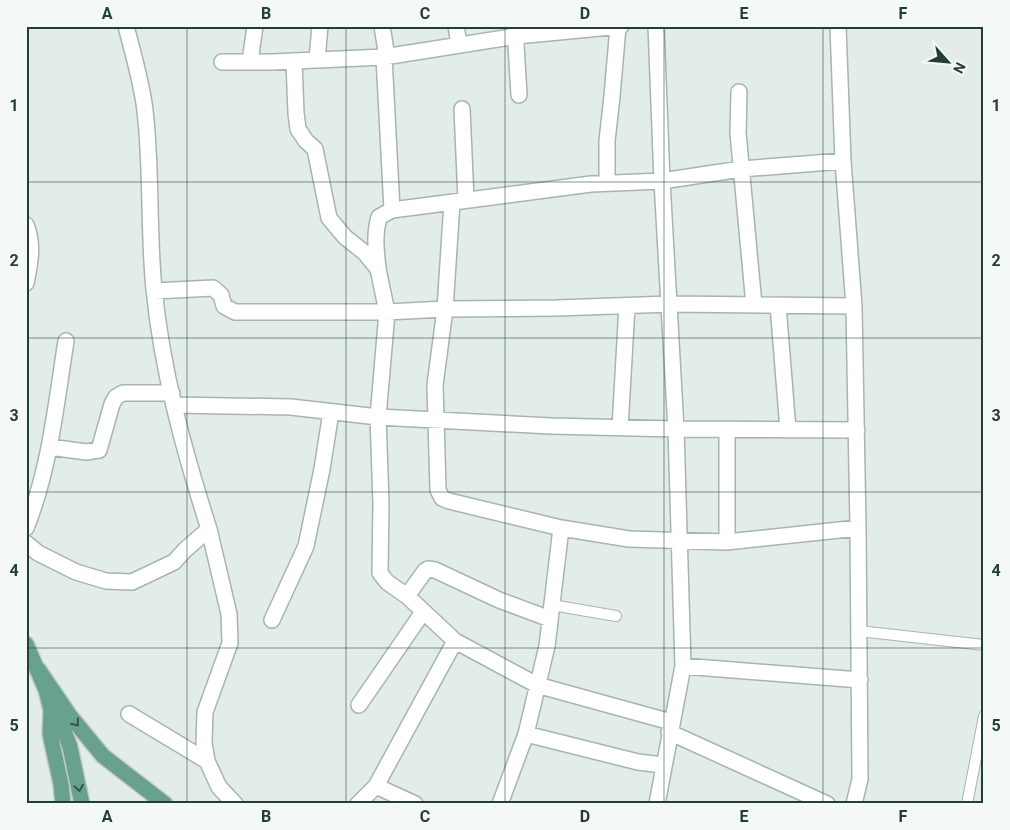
<svg xmlns="http://www.w3.org/2000/svg" width="1010" height="830" font-family="Roboto,sans-serif">
<rect width="100%" height="100%" fill="#e3ede7"/>
<g fill="none" stroke-linecap="round" stroke-linejoin="round">
<!-- lane casing -->
<g stroke="#a6b5ad" stroke-width="12">
<path id="lane" d="M 552,605 L 616,616
M 859,631 L 984,645
M 967,804 L 984,716"/>
</g>
<!-- street casing -->
<g stroke="#a6b5ad" stroke-width="18">
<path id="street" d="M 382,26 L 387,57
M 456,26 L 459,44
M 656,26 L 662,181 L 676,429 L 683,666 L 657,804
M 838,26 L 843,161 L 854,306 L 858,528 L 860,779 L 854,804
M 515,28 L 519,95
M 384,57 L 392,210
M 317,60 L 320,26
M 294,61 L 296,113 L 298,129 L 306,141 L 315,149 L 329,218 L 345,237 L 365,253 L 378,269 L 387,312 L 378,417 L 381,503 L 380,573 L 387,582 L 407,596 L 455,641
M 222,62 L 272,62 L 384,57 L 517,36 L 621,26
M 250,62 L 255,26
M 739,92 L 738,133 L 754,305
M 462,109 L 466,200
M 607,183 L 607,141 L 612,96 L 618,27
M 452,202 L 445,309 L 435,385 L 438,490 L 442,498 L 449,501 L 561,528 L 629,539 L 727,542 L 858,528
M 26,225 C 34,244 30,264 26,283
M 378,268 C 376,250 374,235 379,217 L 392,210 L 591,184 L 662,181 L 741,169 L 843,161
M 154,291 L 213,288 L 221,295 L 224,306 L 235,312 L 387,312 L 445,309 L 557,308 L 670,304 L 854,306
M 778,305 L 788,430
M 174,405 L 291,407 L 378,417 L 551,426 L 676,429 L 857,430
M 620,428 L 627,306
M 50,447 L 86,452 L 99,450 L 112,404 L 116,397 L 123,393 L 172,393
M 26,528 C 50,468 56,404 66,341
M 209,529 L 229,614 L 230,643 L 205,712 L 204,743 L 207,761 L 219,787 L 235,804
M 727,542 L 727,430
M 26,543 L 38,553 L 76,572 L 106,581 L 132,582 L 174,562 L 185,550 L 209,529 C 184,451 162,371 154,289 C 148,230 152,170 145,111 C 142,83 133,54 126,26
M 407,596 L 425,571 L 428,569 L 435,570 L 499,600 L 550,619
M 272,620 L 306,546 L 322,469 L 331,412
M 683,666 L 860,680
M 359,705 L 423,612
M 129,714 L 207,761
M 669,732 L 827,804
M 526,734 L 638,762 L 663,765
M 376,786 L 415,804
M 358,804 L 376,786 L 455,641 L 537,685 L 671,722
M 500,804 L 526,734 L 547,646 L 561,528"/>
</g>
<!-- primary casing -->
<g stroke="#c1c9c6" stroke-width="18">
<path id="primary" d="M 26,644 L 46,690 L 51,710 L 50,734 L 61,784 L 63,804
M 38,669 L 70,716 L 103,756 L 165,804
M 51,710 L 64,731 L 70,747 L 82,804"/>
</g>
<!-- lane -->
<use href="#lane" stroke="#fff" stroke-width="10"/>
<!-- street -->
<use href="#street" stroke="#fff" stroke-width="15"/>
<!-- primary -->
<use href="#primary" stroke="#68a28c" stroke-width="15"/>
</g>
<!-- one-way arrows -->
<defs><path id="oneway-chevron" d="M-2-3.5L2.5 0L-2 3.5" fill="none" stroke-width="1.6" stroke-linecap="round" stroke-linejoin="round" transform="scale(1.25)"/></defs>
<g stroke="#345749">
<use href="#oneway-chevron" transform="translate(76 723) rotate(51)"/>
<use href="#oneway-chevron" transform="translate(79 788) rotate(80)"/>
</g>
<!-- grid -->
<path fill="none" stroke="#233e33" stroke-width="1" stroke-opacity="0.55" d="M 187,26 L 187,804M 346,26 L 346,804M 505,26 L 505,804M 664,26 L 664,804M 823,26 L 823,804M 26,182 L 984,182M 26,338 L 984,338M 26,492 L 984,492M 26,648 L 984,648"/>
<!-- border -->
<rect width="1010" height="830" fill="none" stroke="#f4f9f6" stroke-width="55"/>
<!-- north arrow -->
<g transform="translate(948 62) rotate(117)" stroke="#f4f9f6" stroke-width="4" paint-order="stroke">
<path d="M0-4L9 19L0 12L-9 19Z" fill="#233e33"/>
<text y="-8" font-size="14" font-weight="bold" text-anchor="middle" fill="#233e33">N</text>
</g>
<rect x="28" y="28" width="954" height="774" fill="none" stroke="#233e33" stroke-width="2"/>
<g font-size="16" text-anchor="middle" font-weight="bold" fill="#233e33">
<text x="107" y="19">A</text>
<text x="266" y="19">B</text>
<text x="425" y="19">C</text>
<text x="585" y="19">D</text>
<text x="744" y="19">E</text>
<text x="903" y="19">F</text>
<text x="14" y="111">1</text>
<text x="996" y="111">1</text>
<text x="14" y="266">2</text>
<text x="996" y="266">2</text>
<text x="14" y="421">3</text>
<text x="996" y="421">3</text>
<text x="14" y="576">4</text>
<text x="996" y="576">4</text>
<text x="14" y="731">5</text>
<text x="996" y="731">5</text>
<text x="107" y="822">A</text>
<text x="266" y="822">B</text>
<text x="425" y="822">C</text>
<text x="585" y="822">D</text>
<text x="744" y="822">E</text>
<text x="903" y="822">F</text>
</g>
</svg>
